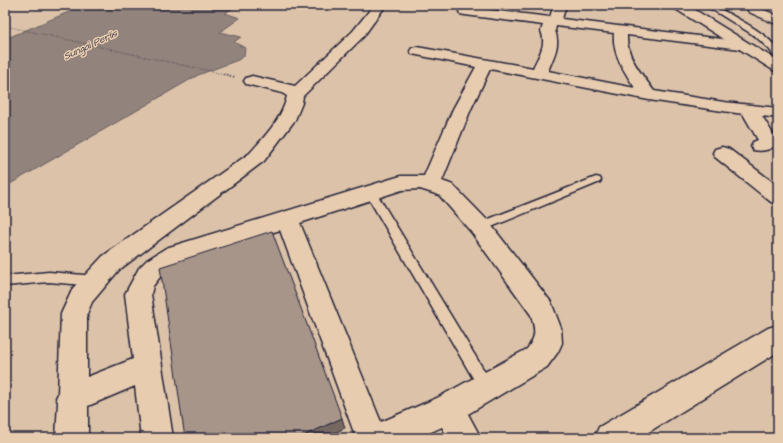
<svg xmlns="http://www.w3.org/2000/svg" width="783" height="443" font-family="'Architects Daughter',sans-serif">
<rect width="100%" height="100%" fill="#dcc2a8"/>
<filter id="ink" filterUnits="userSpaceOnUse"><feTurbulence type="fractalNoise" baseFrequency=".025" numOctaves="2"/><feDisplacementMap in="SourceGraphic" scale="8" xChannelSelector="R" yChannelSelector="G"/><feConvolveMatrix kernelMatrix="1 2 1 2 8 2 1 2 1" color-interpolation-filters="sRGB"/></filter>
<g filter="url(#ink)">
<!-- water -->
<path fill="#92837c" stroke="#655c62" d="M 85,5 L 238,5 L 225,13 L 240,18 L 220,32 L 241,37 L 234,42 L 245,48 L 244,56 L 238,60 L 198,75 L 5,187 L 5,39 Z"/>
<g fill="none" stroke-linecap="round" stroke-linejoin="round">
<!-- service casing -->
<g stroke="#22223b" stroke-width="3">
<path id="service" d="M 705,5 L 713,5 C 728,14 771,34 777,50 C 779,53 778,56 778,59 L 775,59 L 770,50 L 755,36 Z
M 596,177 L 600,178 L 601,180 L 600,182 L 484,230 L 480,231 L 476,230 L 474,227 L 476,224 Z
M 370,188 L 374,189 L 491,382 L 493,387 L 491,392 L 486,394 L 481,392 L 365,192 L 366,189 Z
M 49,272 L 95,276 L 99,277 L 101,281 L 99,285 L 95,286 L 49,282 L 5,286 L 5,276 Z"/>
</g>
<!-- minor casing -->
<g stroke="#22223b" stroke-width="3">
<path id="minor" d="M 374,5 L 386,5 L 363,37 L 303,96 L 302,103 L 295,120 L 264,161 L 119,270 L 92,302 L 87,314 L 87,377 L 133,359 L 125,294 L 139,268 L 147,260 L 166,248 L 394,178 L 401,176 L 424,176 L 453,109 L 476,67 L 412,54 L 410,51 L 412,48 L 417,47 L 533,68 C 539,55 547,45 541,31 L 543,25 L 465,15 L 460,14 L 459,11 L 460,8 L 465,7 L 550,17 L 554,5 L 566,5 L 562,19 L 746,42 L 748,45 L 746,48 L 741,49 L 627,35 C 626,57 642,74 654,91 L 724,102 L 778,108 L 778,118 L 762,116 L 778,142 C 773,150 762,152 753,150 L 751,146 L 753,142 L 758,140 L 743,114 L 649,100 L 490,69 L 471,109 L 442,181 L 453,185 L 488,221 L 551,302 L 561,328 L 562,343 L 558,352 L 547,367 L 468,414 L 481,438 L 448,438 L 442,427 L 418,438 L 356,438 L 280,230 L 182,262 L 160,277 L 153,286 L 151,294 L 173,438 L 141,438 L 135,386 L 88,406 L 88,438 L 56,438 L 58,402 L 56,398 L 58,394 L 61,314 L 73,288 L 103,256 L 250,153 C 265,136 282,119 287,96 L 282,93 L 246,84 L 244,81 L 246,78 L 252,76 L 295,86 L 353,31 ZM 556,26 L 614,33 C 612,54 624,71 635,88 L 548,71 C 553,57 561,46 555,31 ZM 420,189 L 439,195 L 472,233 L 531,315 C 535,330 537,335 527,349 L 437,398 L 381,422 L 300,223 L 402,190 Z
M 753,5 L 778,16 L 778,25 L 749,12 L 747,9 L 749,6 Z
M 722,147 L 729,149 L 778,186 L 778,204 L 771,202 L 715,157 L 713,153 L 715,149 Z"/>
</g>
<!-- secondary casing -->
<g stroke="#22223b" stroke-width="3">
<path id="secondary" d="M 672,5 L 687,5 L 778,61 L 778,72 L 773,70 L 674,8 Z
M 778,325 L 778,352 L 639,438 L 594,438 L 599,427 L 768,328 Z"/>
</g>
<!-- path-far1 -->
<path stroke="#22223b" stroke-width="1.5" stroke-dasharray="0.5 2" stroke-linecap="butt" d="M 5,26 L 228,75"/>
<!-- path -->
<path stroke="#22223b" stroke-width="2" stroke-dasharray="1 2.5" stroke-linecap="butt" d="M 223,74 L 235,77"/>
<!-- service -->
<use href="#service" fill="#e8ccaf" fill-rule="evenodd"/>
<!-- minor -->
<use href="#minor" fill="#e8ccaf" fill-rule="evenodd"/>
<!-- secondary -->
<use href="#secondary" fill="#e8ccaf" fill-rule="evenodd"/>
</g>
<!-- shaded-wall -->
<path fill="#756861" stroke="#22223b" d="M 342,418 L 345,428 L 324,438 L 299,438 Z"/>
<!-- building -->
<path fill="#a7958a" stroke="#22223b" d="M 272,231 L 342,418 L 299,438 L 185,438 L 160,267 Z"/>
</g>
<g text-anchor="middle" stroke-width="3" stroke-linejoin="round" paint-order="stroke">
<!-- far-water labels -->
<g font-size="10" font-style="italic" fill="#443f4e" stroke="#e8ccaf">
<text transform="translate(90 44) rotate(-25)" y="4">Sungai Perlis</text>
</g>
</g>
<!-- margin -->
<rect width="783" height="443" fill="none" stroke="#e8ccaf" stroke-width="20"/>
<rect x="10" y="10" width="763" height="423" fill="none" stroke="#22223b" stroke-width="1.5" filter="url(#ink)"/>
</svg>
